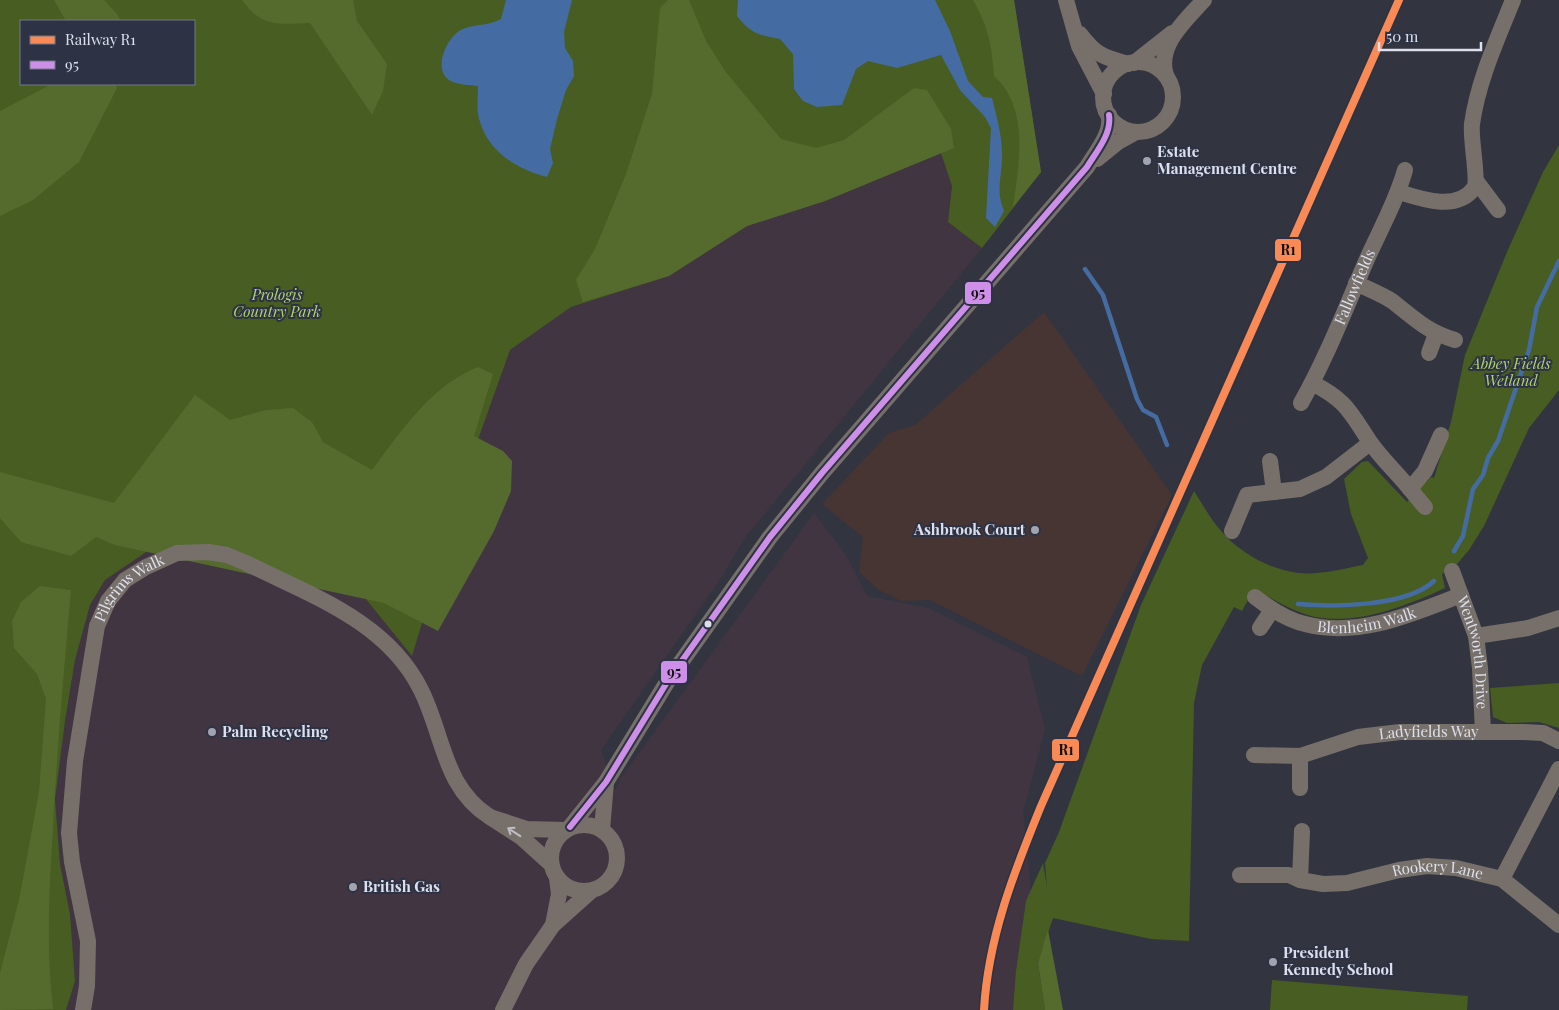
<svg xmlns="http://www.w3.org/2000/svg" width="1559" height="1010" font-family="'Playfair Display',serif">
<rect width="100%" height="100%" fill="#32353f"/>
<!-- commercial -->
<path fill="#463533" d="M 1044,312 L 1172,495 L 1082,676 L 930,600 L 901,601 L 879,590 L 859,572 L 863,537 L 822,504 L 889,433 L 915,425 Z"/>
<!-- industrial -->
<path fill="#423542" d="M 942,153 L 952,186 L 948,222 L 982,248 L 744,539 L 721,578 L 601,750 L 615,791 L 621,778 L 814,513 L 846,555 L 867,596 L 928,608 L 1027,657 L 1045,729 L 1023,812 L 1038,963 L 1045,1010 L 66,1010 L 75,981 L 70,914 L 60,864 L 55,799 L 65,721 L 75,660 L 90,605 L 105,580 L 152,548 L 365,598 L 412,655 L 475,448 L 510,350 L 571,307 L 669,276 L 747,226 L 825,201 Z"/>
<!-- green -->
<path fill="#485d21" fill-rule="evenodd" d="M 0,0 L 1014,0 L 1041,172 L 982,248 L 948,222 L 952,186 L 941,153 L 825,201 L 747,226 L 669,276 L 571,307 L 510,350 L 475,448 L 412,656 L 365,598 L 152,548 L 105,580 L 90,605 L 75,660 L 65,721 L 55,799 L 60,864 L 70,914 L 75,981 L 66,1010 L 0,1010 ZM 21,21 L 194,21 L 194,84 L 21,84 Z
M 1559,145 L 1559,390 L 1529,428 L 1484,526 L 1469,550 L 1457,564 L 1442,574 L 1445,588 C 1408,605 1364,623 1322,618 C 1298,615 1275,600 1254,589 L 1242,611 L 1234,607 L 1202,665 L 1194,703 L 1189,941 L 1151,939 L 1053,918 L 1038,963 L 1045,1010 L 1013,1010 L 1016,971 L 1026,901 L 1043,863 L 1047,887 L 1045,863 L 1059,832 L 1141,605 L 1194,491 C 1203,505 1211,520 1222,532 C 1240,553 1271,570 1298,573 C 1320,575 1342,569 1363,565 L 1368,558 L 1351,514 L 1344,479 L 1362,462 L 1368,461 L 1407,502 L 1431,477 L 1434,478 L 1451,422 L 1465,355 L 1507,252 L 1543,172 Z
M 1559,683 L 1559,728 L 1539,722 L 1507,723 L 1493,717 L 1490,688 Z
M 1272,980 L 1468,996 L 1467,1010 L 1270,1010 Z"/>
<!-- forest -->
<path fill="#556b2e" d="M 54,0 L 104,0 L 117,14 L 121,21 L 66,21 Z
M 242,0 L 353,0 L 357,21 L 387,64 L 383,91 L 372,115 L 310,23 C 278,24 262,28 242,0 Z
M 668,0 L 689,0 L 706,41 L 725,71 L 781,139 L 816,148 L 844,140 L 914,88 L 927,90 L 951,129 L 954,148 L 825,201 L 747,226 L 669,276 L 583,302 L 576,280 L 595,249 L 626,174 L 652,94 L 660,8 Z
M 973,0 L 1014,0 L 1041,172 L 1013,207 C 1019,164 1030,108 994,76 C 992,46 988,26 973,0 Z
M 52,84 L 115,84 L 117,88 L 79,162 L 33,200 L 0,216 L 0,111 Z
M 478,367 L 493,374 L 474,436 L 503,451 L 512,461 L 511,491 L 494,531 L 438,631 L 384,603 L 115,545 L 96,537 L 71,556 L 21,542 L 0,518 L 0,472 L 114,503 L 195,395 L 230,420 L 266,410 L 293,408 L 312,422 L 323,442 L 372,470 C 400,432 432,385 478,367 Z
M 40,586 L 71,590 C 64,669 57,748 53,828 C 49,889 46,949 53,1009 L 0,1010 L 0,973 L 19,900 L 39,792 L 46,699 L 37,674 L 14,648 L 12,621 L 21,602 Z
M 1048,930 L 1063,1010 L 1045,1010 L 1038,963 Z"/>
<!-- water -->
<path fill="#456ca2" d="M 506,0 L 572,0 L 564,32 L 565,48 L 573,61 L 574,76 L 566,90 L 557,119 L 550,149 L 553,163 L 547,177 C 518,170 489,152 480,122 C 476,111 478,98 478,86 C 470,85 458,85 451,81 C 431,71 447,35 463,29 C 475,24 488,26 501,19 Z
M 738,0 L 935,0 L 950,31 L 968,81 L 983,97 L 992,98 C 997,118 1003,139 1002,160 C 1001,179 996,192 1004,211 L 995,227 L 986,218 L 991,128 L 985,117 L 960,90 L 941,55 L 897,68 L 868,61 L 856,69 L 842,105 L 817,107 L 803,101 L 794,89 L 793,54 L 780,39 C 759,35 751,34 737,16 Z"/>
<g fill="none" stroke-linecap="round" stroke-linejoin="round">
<!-- stream -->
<path stroke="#456ca2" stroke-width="4.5" d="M 1085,269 L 1103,295 L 1137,399 L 1143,410 L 1156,417 L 1167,445
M 1454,551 L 1463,536 L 1473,489 L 1483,475 L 1488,458 L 1498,441 L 1529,350 L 1537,307 L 1559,261
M 1298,604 C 1334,607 1406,607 1434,581"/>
<!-- minor -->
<g stroke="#77706a" stroke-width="16">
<path d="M 1066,0 L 1079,46 L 1104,94"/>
<path d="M 1080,34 C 1096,55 1103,57 1128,64"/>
<circle cx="1138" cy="97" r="35"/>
<path d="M 1134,63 L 1172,33"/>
<path d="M 1166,75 C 1156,46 1186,20 1204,0"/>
<path d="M 1097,159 L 1118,142 L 1136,132"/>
<path d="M 1477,182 L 1498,210"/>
<path d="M 1399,192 C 1421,199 1457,212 1474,188 C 1479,180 1470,138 1472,124 C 1478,81 1497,40 1513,0"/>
<path d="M 1356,283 C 1368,289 1381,294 1392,301 C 1414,318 1427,332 1455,340"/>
<path d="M 1429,353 L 1436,334"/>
<path d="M 1312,383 C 1346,400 1350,412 1370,442 C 1381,458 1397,473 1410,489 L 1425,471 L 1441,435"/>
<path id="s1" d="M 1301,403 C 1327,357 1346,307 1367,259 C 1380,230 1396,202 1405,170"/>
<path d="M 1270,461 L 1274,492"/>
<path d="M 1410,489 L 1425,507"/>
<path d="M 1232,531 L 1247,495 L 1300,489 L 1326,477 L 1370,443"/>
<path id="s2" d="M 1452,571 L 1476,636 L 1480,668 L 1483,732"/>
<path id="s3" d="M 1255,597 C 1269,608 1287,620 1305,624 C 1359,638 1412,614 1461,595"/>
<path d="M 1260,628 L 1272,610"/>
<path d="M 1476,636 L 1528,628 L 1559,618"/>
<path d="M 1254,755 L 1300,756"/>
<path id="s4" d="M 1300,788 L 1300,756 L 1358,737 L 1400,732 L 1523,732 L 1543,733 L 1559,741"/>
<circle cx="584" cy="858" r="33"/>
<path d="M 570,827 L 606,782 L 669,679 L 770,537 L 822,473 L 1087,167 C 1096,152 1112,134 1109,115"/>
<path d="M 602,830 L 606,782"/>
<path d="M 551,864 L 521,837 L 490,817 L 527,829 L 565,830"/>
<path id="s5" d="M 1240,875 L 1289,875 L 1300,880 L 1323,884 L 1347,883 L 1399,870 L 1427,866 L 1456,868 L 1502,879 L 1559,925"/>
<path d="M 1502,879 L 1559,769"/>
<path d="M 1300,880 L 1302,831"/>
<path d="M 553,925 L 559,894 L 557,878"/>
<path id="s6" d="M 83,1010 L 87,986 L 88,941 L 72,862 L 69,833 L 75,761 L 97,626 L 108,601 L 125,580 L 146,567 L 177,553 L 208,552 L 227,555 L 246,563 C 310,595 387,621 421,690 C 444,736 443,787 490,817"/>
<path d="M 503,1010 L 526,964 L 553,925 L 591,891"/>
</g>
<!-- bus-1 casing -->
<g stroke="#2d3244" stroke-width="10">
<path id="bus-1" d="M 570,827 L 606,782 L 669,679 L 770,537 L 822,473 L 1087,167 C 1096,152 1112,134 1109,115"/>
</g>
<!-- bus-1 -->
<use href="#bus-1" stroke="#ce8fe9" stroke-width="6"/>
<!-- rail-1 casing -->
<g stroke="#2d3244" stroke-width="11">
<path id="rail-1" d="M 984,1010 C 988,938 1014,872 1041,806 L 1399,0"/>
</g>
<!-- rail-1 -->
<use href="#rail-1" stroke="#f98a56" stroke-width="8"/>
</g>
<!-- one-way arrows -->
<defs><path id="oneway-shaft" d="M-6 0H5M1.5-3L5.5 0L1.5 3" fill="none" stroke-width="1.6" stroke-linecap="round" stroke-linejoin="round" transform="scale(1.25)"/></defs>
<use stroke="#bebec5" href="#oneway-shaft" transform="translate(514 832) rotate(-147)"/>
<!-- markers -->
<g fill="#a1a4af" stroke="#2d3244" stroke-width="2">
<circle cx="1147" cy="161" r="5"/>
<circle cx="1035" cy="530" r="5"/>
<circle cx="212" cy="732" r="5"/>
<circle cx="353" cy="887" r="5"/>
<circle cx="1273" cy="962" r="5"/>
</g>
<circle fill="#dde0ec" stroke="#2d3244" stroke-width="2" cx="708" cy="624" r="4.5"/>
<g text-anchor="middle" stroke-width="4" stroke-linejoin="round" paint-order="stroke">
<!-- poi labels -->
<g font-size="15" font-weight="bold" fill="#dde0ec" stroke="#2d3244" text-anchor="start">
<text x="1157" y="157">Estate<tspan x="1157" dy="17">Management Centre</tspan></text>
<text x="1025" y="535" text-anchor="end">Ashbrook Court</text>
<text x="222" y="737">Palm Recycling</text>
<text x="363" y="892">British Gas</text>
<text x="1283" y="958">President<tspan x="1283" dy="17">Kennedy School</tspan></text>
</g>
<!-- street labels -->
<g font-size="15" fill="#dde0ec" stroke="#2d3244">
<text dy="5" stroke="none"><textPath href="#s1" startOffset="128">Fallowfields</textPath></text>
<text dy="5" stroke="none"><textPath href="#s6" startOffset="440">Pilgrims Walk</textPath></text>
<text dy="5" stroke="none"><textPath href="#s3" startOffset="120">Blenheim Walk</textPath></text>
<text dy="5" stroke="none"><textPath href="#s2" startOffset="85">Wentworth Drive</textPath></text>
<text dy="5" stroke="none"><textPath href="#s4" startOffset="164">Ladyfields Way</textPath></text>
<text dy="5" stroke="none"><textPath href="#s5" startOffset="201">Rookery Lane</textPath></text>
</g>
<!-- park labels -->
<g font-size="15" font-style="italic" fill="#afd470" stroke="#2d3244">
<text x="277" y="300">Prologis<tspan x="277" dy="17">Country Park</tspan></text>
<text x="1511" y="369">Abbey Fields<tspan x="1511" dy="17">Wetland</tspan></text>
</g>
</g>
<g stroke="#2d3244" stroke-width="2">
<rect x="1274" y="238" width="28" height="24" rx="5" fill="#f98a56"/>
<rect x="964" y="281" width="28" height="24" rx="5" fill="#ce8fe9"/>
<rect x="660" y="660" width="28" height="24" rx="5" fill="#ce8fe9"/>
<rect x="1051" y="738" width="29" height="24" rx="5" fill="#f98a56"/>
</g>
<g font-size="14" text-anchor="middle" font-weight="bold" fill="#111">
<text x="1288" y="255">R1</text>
<text x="978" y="298">95</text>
<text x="674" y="677">95</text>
<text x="1066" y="755">R1</text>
</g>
<!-- legend -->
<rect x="20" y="20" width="175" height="65" fill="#2d3244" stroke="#737887"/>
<rect x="30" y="36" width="25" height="8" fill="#f98a56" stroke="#737887"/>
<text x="65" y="45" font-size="15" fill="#dde0ec">Railway R1</text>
<rect x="30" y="61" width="25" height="8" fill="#ce8fe9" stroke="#737887"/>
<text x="65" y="70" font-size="15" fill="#dde0ec">95</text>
<!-- scale -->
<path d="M1379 42v8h102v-8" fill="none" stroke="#dde0ec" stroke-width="2.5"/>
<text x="1386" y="42" font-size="15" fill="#dde0ec" stroke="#2d3244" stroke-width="4" paint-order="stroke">50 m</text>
</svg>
